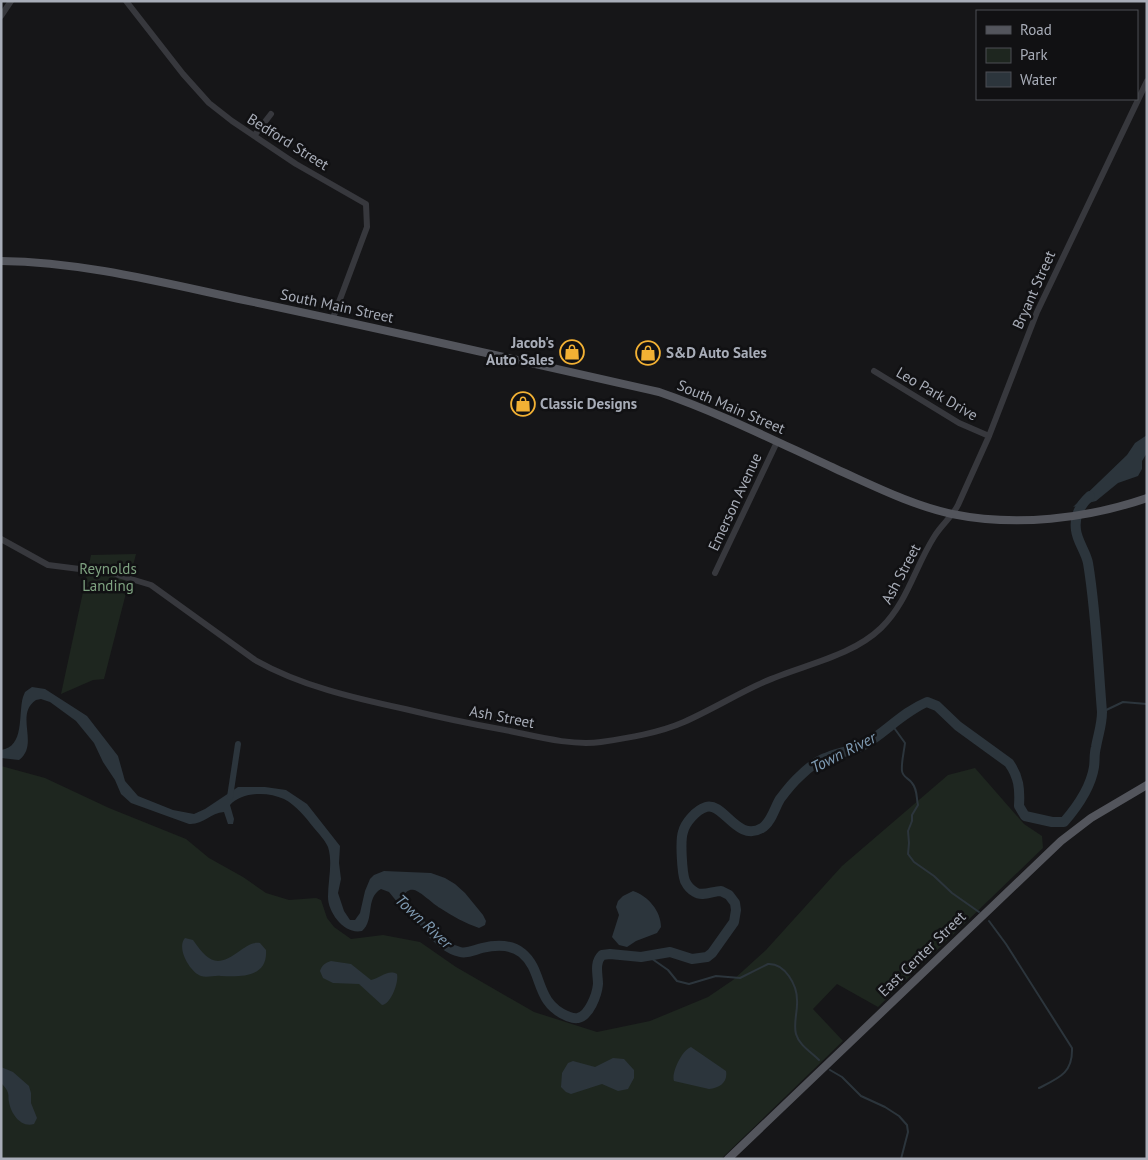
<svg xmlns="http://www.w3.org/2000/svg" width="1148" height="1160" font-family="'PT Sans',sans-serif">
<rect width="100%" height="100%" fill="#161618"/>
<!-- green -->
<path fill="#1e261f" d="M 136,554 L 104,679 L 93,680 L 61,694 L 91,555 Z
M 1,766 L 45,778 L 109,808 L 186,839 L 209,858 L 243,877 L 266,893 L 289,900 L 316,898 L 321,900 L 327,918 L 334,927 L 351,939 L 383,935 L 420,942 L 456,967 L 534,1012 L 597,1032 L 650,1021 L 708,997 L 733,980 L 766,950 L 842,866 L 948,775 L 975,768 L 1024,824 L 1042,836 L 1043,848 L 878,1007 L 837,984 L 813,1009 L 843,1041 L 721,1159 L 1,1159 Z"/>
<!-- water -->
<path fill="#2c353c" d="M 1147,435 L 1147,453 L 1142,461 L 1142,469 L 1138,476 L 1118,483 L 1096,501 L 1073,507 L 1127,455 L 1135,443 Z
M 32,687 L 45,689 L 87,716 L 118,756 L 125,781 L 138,796 L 173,810 L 194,814 L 205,809 L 238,787 L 265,787 L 286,790 L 307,804 L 340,846 L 339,863 L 341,879 L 338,893 L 344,911 L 350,920 L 355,920 L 360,913 L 365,891 L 370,879 L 374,875 L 384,871 L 431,873 L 445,878 L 455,884 L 465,893 L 483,915 L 486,921 L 485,925 L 479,928 C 465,923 452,916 440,908 C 433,904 420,891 414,890 C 409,889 406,892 404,895 L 408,905 L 422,918 L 441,943 L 407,914 L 389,892 L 381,889 C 365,898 375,920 362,931 C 345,935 328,913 328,897 C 328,880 333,863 328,847 C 325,840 319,834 314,828 C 306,818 296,805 284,799 C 267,791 242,792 230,805 L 234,819 L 233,824 L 228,824 L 224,812 C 210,813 203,825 189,824 L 131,803 L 121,794 L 115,780 L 103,762 L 94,743 L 76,721 L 50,702 L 41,699 L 36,700 C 14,715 40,744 19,760 L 1,758 L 1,750 C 25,747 18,714 23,697 L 25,692 Z
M 633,891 C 648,896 661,911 661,927 L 657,933 L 636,941 L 627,947 L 619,945 L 612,937 L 619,915 L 616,907 L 618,901 L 623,896 Z
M 185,938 L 193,940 C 209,963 217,968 241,950 C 247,946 252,942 260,943 L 266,950 C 268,978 240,977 221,976 C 215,975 207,978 201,976 C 190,972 176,948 185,938 Z
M 331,961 L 351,964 L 371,980 C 380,978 388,969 397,974 C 399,982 391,1004 382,1005 L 359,984 L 333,983 L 323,978 L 320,971 C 322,965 325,963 331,961 Z
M 691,1047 L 726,1071 C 728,1082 720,1088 709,1089 L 674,1081 C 671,1073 682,1050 691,1047 Z
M 613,1058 L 624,1059 L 634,1070 L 634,1078 L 628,1089 L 618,1091 L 602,1084 L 571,1094 L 566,1092 L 561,1087 L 562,1073 L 568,1063 L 573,1061 L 595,1067 Z
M 1,1067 L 13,1072 L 29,1086 L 31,1093 L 31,1103 L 37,1118 L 34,1124 C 21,1128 11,1114 9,1102 C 8,1099 9,1096 8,1093 C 7,1089 4,1086 1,1083 Z"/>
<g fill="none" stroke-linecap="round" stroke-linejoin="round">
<!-- stream -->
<path stroke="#2c353c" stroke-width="2" d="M 1102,712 L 1123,702 L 1147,704
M 892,725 L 905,743 C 904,752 901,763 902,771 C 903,778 909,778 912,783 C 918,790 916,798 918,805 L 912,815 L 912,821 L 908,831 L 909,843 L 908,854 L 914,862 L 934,876 L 952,893 L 979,912
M 989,921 L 1006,944 L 1072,1048 C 1073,1073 1059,1078 1039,1088
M 648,956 L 668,970 L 677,981 L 689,984 L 716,976 L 740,978 L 768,964 C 785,963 797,985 797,1000 C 798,1011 793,1023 796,1034 C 799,1045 811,1052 819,1060
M 830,1070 L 842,1077 L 861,1096 L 885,1107 L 899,1116 L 907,1125 L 908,1132 L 901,1159"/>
<!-- canal -->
<path stroke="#2c353c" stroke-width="6" d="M 230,797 L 238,744"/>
<!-- river -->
<path stroke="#2c353c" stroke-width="10" d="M 432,933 C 440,941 448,949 460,952 C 468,954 474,950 482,948 C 495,945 511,944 522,953 C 544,971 534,1002 567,1016 C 570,1017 574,1019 578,1018 C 589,1016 597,995 598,984 C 598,974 594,963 602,955 L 610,954 L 641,957 L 670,952 L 692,959 L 707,957 L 712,953 L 734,922 L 736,910 L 735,903 L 729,895 L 721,891 C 713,891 702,897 695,892 C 691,890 687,885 685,881 C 682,873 680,840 683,832 C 685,823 696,810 706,807 C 724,802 737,843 762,828 C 771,823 775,807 780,799 C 786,791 792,783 800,776 C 808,768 818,760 828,757 C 840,752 852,751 864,745 C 886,732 903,712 927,702 L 937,706 L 958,726 L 1009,763 C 1019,777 1020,789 1019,806 L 1025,816 L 1052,822 L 1064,822 C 1077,807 1091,786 1094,767 C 1095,760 1094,754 1096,747 C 1098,735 1102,725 1102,712 C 1098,663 1096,611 1088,563 C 1086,552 1077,541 1076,530 C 1074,516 1080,505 1090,496"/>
<!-- minor -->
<path stroke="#37383d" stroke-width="6" d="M 126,1 L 183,74 L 209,103 L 232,121 L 296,164 L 366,204 L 367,227 L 333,318
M 1,16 L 11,1
M 254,136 L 271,114
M 874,371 L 959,423 L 989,436
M 1,539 L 48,565 L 111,573 L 151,585 L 255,660 C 301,686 354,698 405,709 C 438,717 471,724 505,730 C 535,736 570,746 601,742 C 628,738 659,733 684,722 C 711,710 737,694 764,682 C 802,665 851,657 881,628 C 907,603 915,567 934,537 C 941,525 952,517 958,505 L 989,436 L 1037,312 L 1147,81
M 715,573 L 777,442"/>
<!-- major -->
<path stroke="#53555c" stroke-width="8" d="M 1,261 C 84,262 164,283 244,300 C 383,329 521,361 659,392 C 720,413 777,442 836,469 C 874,486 911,505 952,514 C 1016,527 1086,519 1147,498
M 728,1159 L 1061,841 L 1091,818 L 1147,785"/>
</g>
<!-- icons -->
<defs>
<g id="shop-ring" transform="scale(1.25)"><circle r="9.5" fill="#111113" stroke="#f2b134" stroke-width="1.5"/><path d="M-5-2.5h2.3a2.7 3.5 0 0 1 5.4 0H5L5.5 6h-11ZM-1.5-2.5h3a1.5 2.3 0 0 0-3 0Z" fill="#f2b134"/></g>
</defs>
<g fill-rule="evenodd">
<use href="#shop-ring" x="572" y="352"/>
<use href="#shop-ring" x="648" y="353"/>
<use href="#shop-ring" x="523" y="404"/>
</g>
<g text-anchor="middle" stroke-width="5" stroke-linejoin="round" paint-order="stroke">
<!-- street labels -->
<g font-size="15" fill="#a8adb8" stroke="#111113">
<text transform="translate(288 142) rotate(32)" y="5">Bedford Street</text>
<text transform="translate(1034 290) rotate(-66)" y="5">Bryant Street</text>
<text transform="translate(337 306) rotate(12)" y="5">South Main Street</text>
<text transform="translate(937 394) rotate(30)" y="5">Leo Park Drive</text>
<text transform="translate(731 407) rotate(23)" y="5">South Main Street</text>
<text transform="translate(735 502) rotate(-65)" y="5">Emerson Avenue</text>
<text transform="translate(901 574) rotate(-62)" y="5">Ash Street</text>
<text transform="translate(502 717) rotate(11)" y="5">Ash Street</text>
<text transform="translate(922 954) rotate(-44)" y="5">East Center Street</text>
</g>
<!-- poi labels -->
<g font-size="15" font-weight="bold" fill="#a8adb8" stroke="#111113" text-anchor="start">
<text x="554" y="348" text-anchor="end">Jacob's<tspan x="554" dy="17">Auto Sales</tspan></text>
<text x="666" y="358">S&amp;D Auto Sales</text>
<text x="540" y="409">Classic Designs</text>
</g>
<!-- park labels -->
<g font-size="15" fill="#7fa381" stroke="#111113">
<text x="108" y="574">Reynolds<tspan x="108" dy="17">Landing</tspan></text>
</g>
<!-- water labels -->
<g font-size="16" font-style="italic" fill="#7f9bb3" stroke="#111113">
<text transform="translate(843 752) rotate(-27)" y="6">Town River</text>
<text transform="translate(424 921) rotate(43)" y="6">Town River</text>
</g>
</g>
<!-- border -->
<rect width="1148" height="1160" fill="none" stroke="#a8adb8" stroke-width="5"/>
<!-- legend -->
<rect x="976" y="10" width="162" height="90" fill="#111113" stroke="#4d4f55"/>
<rect x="986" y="26" width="25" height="8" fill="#53555c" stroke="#4d4f55"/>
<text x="1020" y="35" font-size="15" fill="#a8adb8">Road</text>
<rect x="986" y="48" width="25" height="15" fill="#1e261f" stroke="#4d4f55"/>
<text x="1020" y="60" font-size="15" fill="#a8adb8">Park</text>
<rect x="986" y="72" width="25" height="15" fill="#2c353c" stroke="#4d4f55"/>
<text x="1020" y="85" font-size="15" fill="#a8adb8">Water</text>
</svg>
